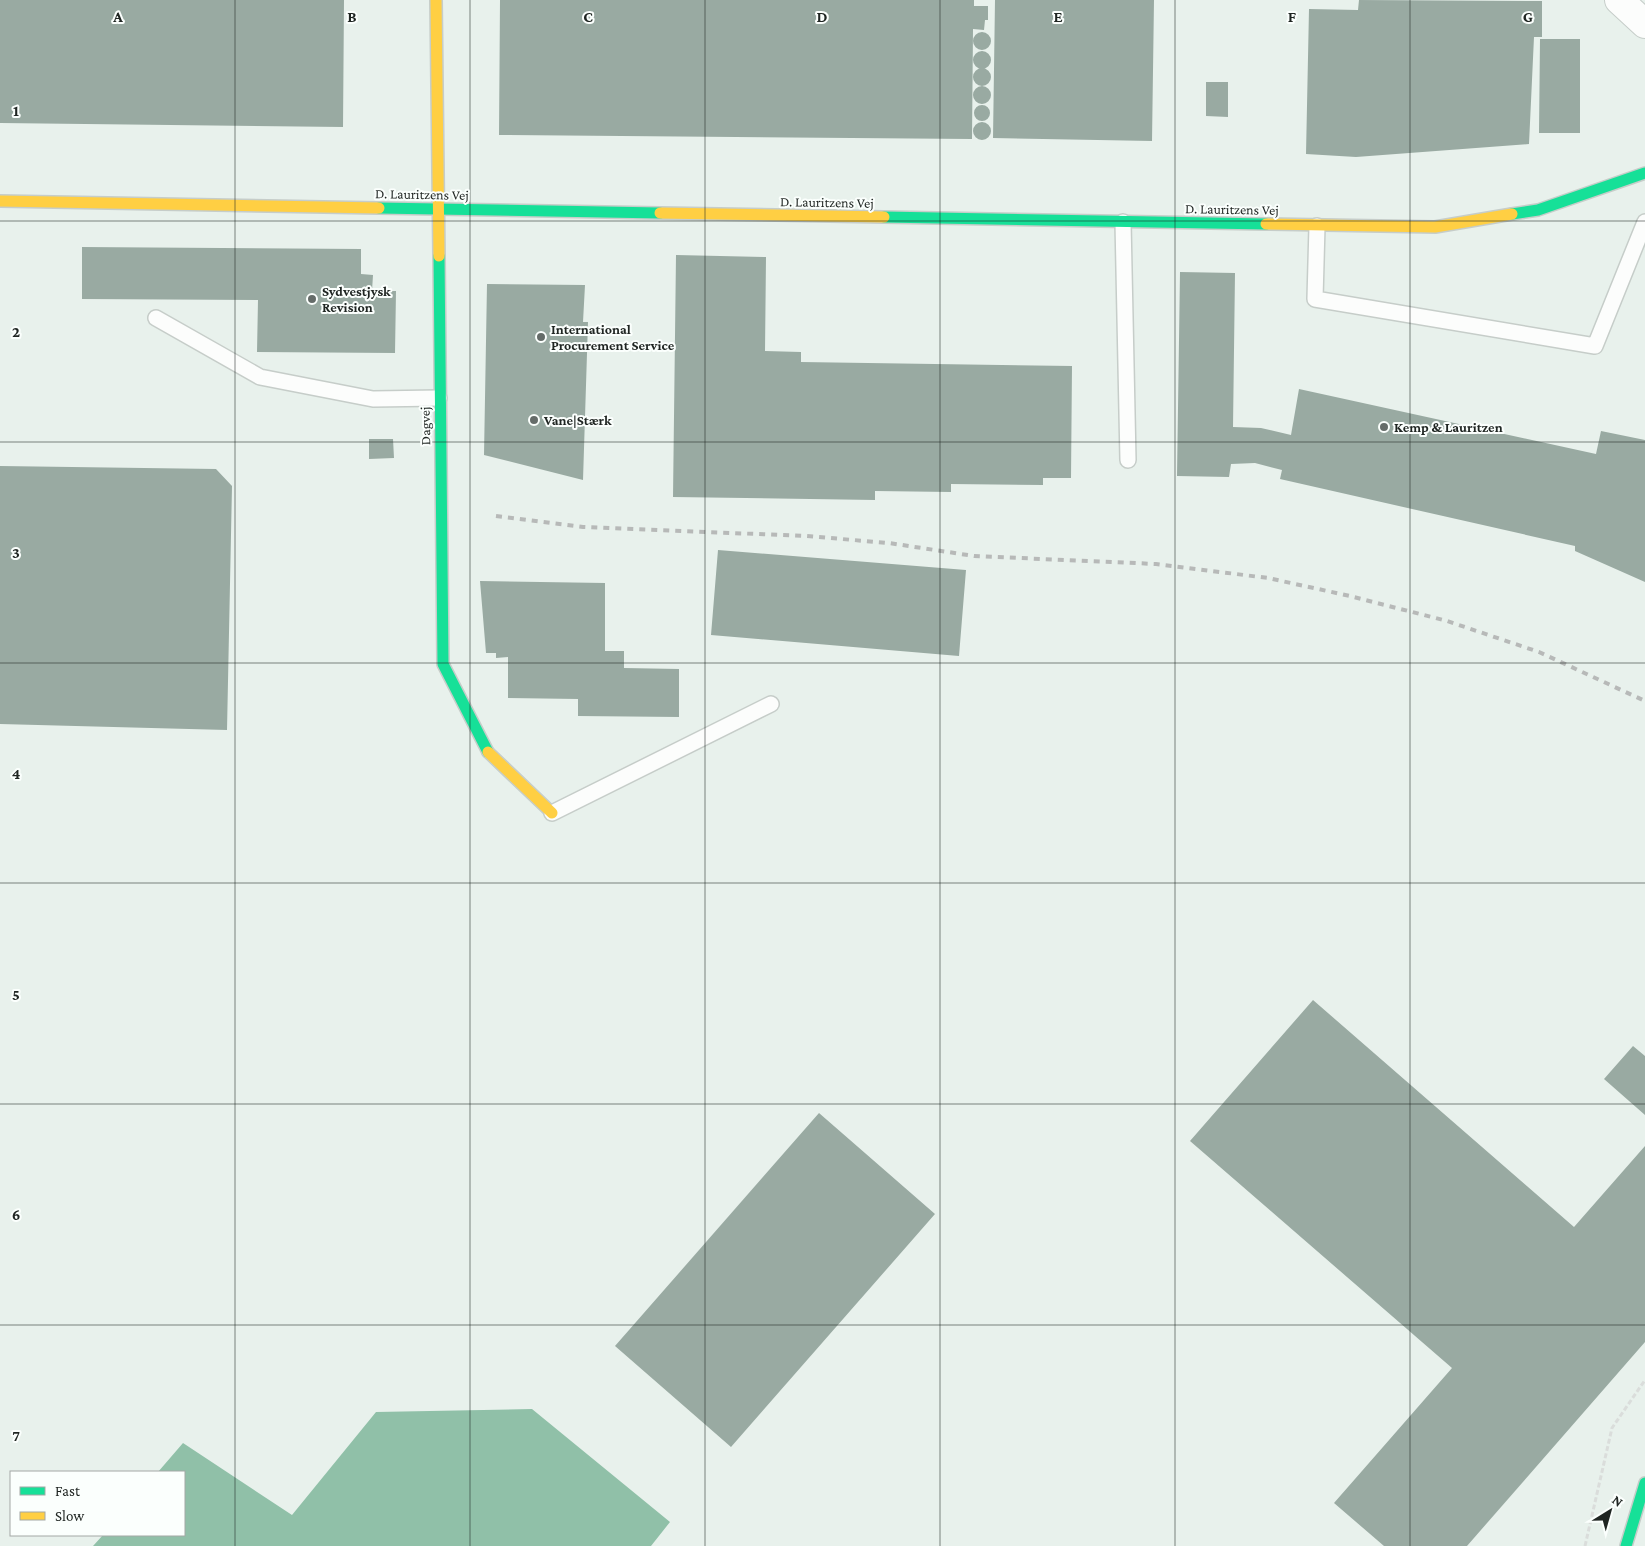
<svg xmlns="http://www.w3.org/2000/svg" width="1645" height="1546" font-family="'Crimson Pro',serif">
<rect width="100%" height="100%" fill="#e8f1ec"/>
<!-- water -->
<path fill="#90c0a8" d="M 532,1409 L 670,1522 L 651,1546 L 93,1546 L 103,1535 L 184,1535 L 184,1472 L 158,1472 L 183,1443 L 292,1515 L 376,1412 Z"/>
<!-- building -->
<path fill="#99aaa2" d="M 0,0 L 344,0 L 343,127 L 0,123 Z
M 500,0 L 974,0 L 974,6 L 988,6 L 988,20 L 985,20 L 984,30 L 973,29 L 972,139 L 499,135 Z
M 995,0 L 1154,0 L 1152,141 L 993,138 Z
M 1359,0 L 1542,1 L 1542,37 L 1534,37 L 1529,144 L 1356,157 L 1306,154 L 1309,9 L 1358,10 Z
M973 41a9 9 0 1 1 18 0a9 9 0 1 1-18 0Z
M 1540,39 L 1580,39 L 1580,133 L 1539,133 Z
M973 60a9 9 0 1 1 18 0a9 9 0 1 1-18 0Z
M973 77a9 9 0 1 1 18 0a9 9 0 1 1-18 0Z
M 1206,82 L 1228,82 L 1228,117 L 1206,116 Z
M973 95a9 9 0 1 1 18 0a9 9 0 1 1-18 0Z
M974 113a8 8 0 1 1 16 0a8 8 0 1 1-16 0Z
M973 131a9 9 0 1 1 18 0a9 9 0 1 1-18 0Z
M 82,247 L 361,249 L 361,274 L 373,275 L 372,291 L 396,291 L 395,353 L 257,352 L 258,300 L 82,299 Z
M 676,255 L 766,257 L 765,351 L 801,352 L 801,362 L 1072,366 L 1071,478 L 1043,478 L 1043,485 L 951,484 L 951,492 L 875,491 L 875,500 L 673,497 Z
M 1180,272 L 1235,273 L 1233,427 L 1261,428 L 1291,435 L 1299,389 L 1596,454 L 1601,431 L 1645,440 L 1645,582 L 1575,551 L 1575,546 L 1280,479 L 1282,470 L 1255,463 L 1231,464 L 1229,477 L 1177,476 Z
M 487,284 L 585,285 L 583,322 L 588,322 L 583,480 L 484,455 Z
M 369,439 L 393,439 L 394,458 L 369,459 Z
M 0,466 L 216,469 L 232,486 L 227,730 L 0,724 Z
M 718,550 L 966,570 L 959,656 L 711,635 Z
M 480,581 L 605,583 L 605,651 L 624,651 L 624,668 L 679,669 L 679,717 L 578,716 L 578,699 L 508,698 L 508,657 L 496,658 L 496,653 L 486,653 Z
M 1313,1000 L 1574,1227 L 1645,1146 L 1645,1342 L 1467,1546 L 1384,1546 L 1334,1503 L 1452,1368 L 1190,1141 Z
M 1633,1046 L 1645,1056 L 1645,1115 L 1604,1079 Z
M 819,1113 L 935,1214 L 731,1447 L 615,1346 Z"/>
<g fill="none" stroke-linecap="round" stroke-linejoin="round">
<!-- lane casing -->
<g stroke="#c6cdc9" stroke-width="18">
<path id="lane" d="M 1123,222 L 1128,460
M 1317,226 L 1315,299 L 1595,346 L 1645,222
M 156,318 L 260,377 L 373,399 L 439,398
M 552,813 L 771,704"/>
</g>
<!-- street casing -->
<g stroke="#c6cdc9" stroke-width="30">
<path id="street" d="M 1619,0 L 1645,24"/>
</g>
<!-- fast casing -->
<g stroke="#c6cdc9" stroke-width="14">
<path id="fast" d="M 379,208 L 660,213
M 1512,214 L 1538,210 L 1645,173
M 884,217 L 1266,224
M 439,256 L 443,664 L 488,752
M 1626,1546 L 1645,1483"/>
</g>
<!-- slow casing -->
<g stroke="#c6cdc9" stroke-width="14">
<path id="slow" d="M 436,0 L 439,256
M 0,201 L 379,208
M 660,213 L 884,217
M 1266,224 L 1435,227 L 1512,214
M 488,752 L 552,813"/>
</g>
<!-- path -->
<path stroke="#dadddb" stroke-width="3" stroke-dasharray="5 2.5" stroke-linecap="butt" d="M 1585,1546 L 1612,1428 L 1645,1380"/>
<!-- lane -->
<use href="#lane" stroke="#fcfdfc" stroke-width="15"/>
<!-- street -->
<use href="#street" stroke="#fcfdfc" stroke-width="28"/>
<!-- fast -->
<use href="#fast" stroke="#16e098" stroke-width="11"/>
<!-- slow -->
<use href="#slow" stroke="#ffcf43" stroke-width="11"/>
<!-- rail -->
<path stroke="#b7b9b8" stroke-width="4" stroke-dasharray="6 6" stroke-linecap="butt" d="M 496,516 L 583,527 L 806,536 L 889,543 L 974,556 L 1156,564 L 1268,578 L 1350,596 L 1447,621 L 1539,652 L 1645,701"/>
</g>
<!-- grid -->
<path fill="none" stroke="#1f2522" stroke-width="1" stroke-opacity="0.55" d="M 235,0 L 235,1546M 470,0 L 470,1546M 705,0 L 705,1546M 940,0 L 940,1546M 1175,0 L 1175,1546M 1410,0 L 1410,1546M 0,221 L 1645,221M 0,442 L 1645,442M 0,663 L 1645,663M 0,883 L 1645,883M 0,1104 L 1645,1104M 0,1325 L 1645,1325"/>
<!-- markers -->
<g fill="#656c69" stroke="#fbfffd" stroke-width="2">
<circle cx="312" cy="299" r="5"/>
<circle cx="541" cy="337" r="5"/>
<circle cx="534" cy="420" r="5"/>
<circle cx="1384" cy="427" r="5"/>
</g>
<g text-anchor="middle" stroke-width="4" stroke-linejoin="round" paint-order="stroke">
<!-- street labels -->
<g font-size="14" fill="#1f2522" stroke="#fbfffd">
<text transform="translate(422 194) rotate(1)" y="5">D. Lauritzens Vej</text>
<text transform="translate(827 202) rotate(1)" y="5">D. Lauritzens Vej</text>
<text transform="translate(1232 209) rotate(1)" y="5">D. Lauritzens Vej</text>
<text transform="translate(425 426) rotate(-91)" y="5">Dagvej</text>
</g>
<!-- poi labels -->
<g font-size="14" font-weight="bold" fill="#1f2522" stroke="#fbfffd" text-anchor="start">
<text x="322" y="296">Sydvestjysk<tspan x="322" dy="16">Revision</tspan></text>
<text x="551" y="334">International<tspan x="551" dy="16">Procurement Service</tspan></text>
<text x="544" y="425">Vane|Stærk</text>
<text x="1394" y="432">Kemp &amp; Lauritzen</text>
</g>
</g>
<g font-size="16" text-anchor="middle" font-weight="bold" fill="#1f2522" stroke="#fbfffd" stroke-width="4" stroke-linejoin="round" paint-order="stroke">
<text x="118" y="22">A</text>
<text x="352" y="22">B</text>
<text x="588" y="22">C</text>
<text x="822" y="22">D</text>
<text x="1058" y="22">E</text>
<text x="1292" y="22">F</text>
<text x="1528" y="22">G</text>
<text x="16" y="116">1</text>
<text x="16" y="337">2</text>
<text x="16" y="558">3</text>
<text x="16" y="779">4</text>
<text x="16" y="1000">5</text>
<text x="16" y="1220">6</text>
<text x="16" y="1441">7</text>
</g>
<!-- legend -->
<rect x="10" y="1471" width="175" height="65" fill="#fbfffd" stroke="#a3a8a5"/>
<rect x="20" y="1487" width="25" height="8" fill="#16e098" stroke="#a3a8a5"/>
<text x="55" y="1496" font-size="15" fill="#1f2522">Fast</text>
<rect x="20" y="1512" width="25" height="8" fill="#ffcf43" stroke="#a3a8a5"/>
<text x="55" y="1521" font-size="15" fill="#1f2522">Slow</text>
<!-- north arrow -->
<g transform="translate(1610 1511) rotate(37)" stroke="#fbfffd" stroke-width="4" paint-order="stroke">
<path d="M0-4L9 19L0 12L-9 19Z" fill="#1f2522"/>
<text y="-8" font-size="14" font-weight="bold" text-anchor="middle" fill="#1f2522">N</text>
</g>
</svg>
